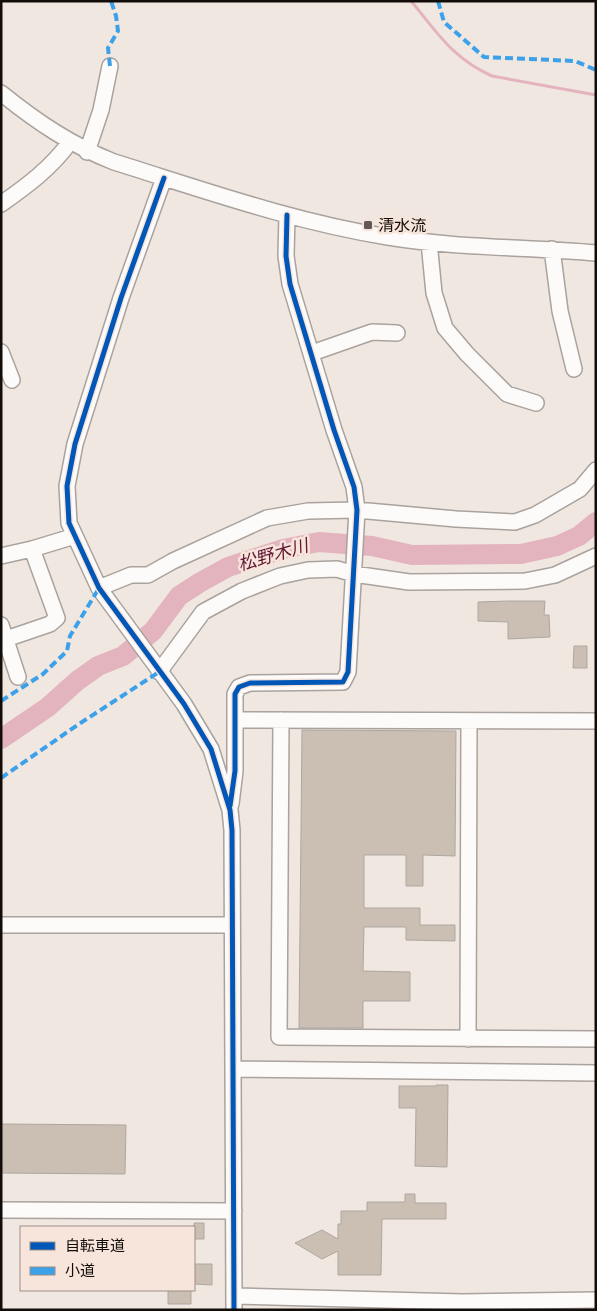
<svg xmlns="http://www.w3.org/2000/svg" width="597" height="1311" font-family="Arial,'Noto Sans JP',sans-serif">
<rect width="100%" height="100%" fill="#f1e7e1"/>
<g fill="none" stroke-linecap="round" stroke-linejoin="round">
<!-- stream -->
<path stroke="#e4b4be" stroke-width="3" d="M 411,1 C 437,32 453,59 492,76 L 596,95"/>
<!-- river -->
<path stroke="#e4b4be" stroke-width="20" d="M 1,739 L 48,707 L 77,681 L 98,666 L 123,656 L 153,631 L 179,596 L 199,583 L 228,567 L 283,549 L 319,542 L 372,546 L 412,555 L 521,554 L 557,546 L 579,536 L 596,522"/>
</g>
<!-- building -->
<path fill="#cbbfb3" stroke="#ada7a1" d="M 509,601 L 545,601 L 544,615 L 549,615 L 550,637 L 508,639 L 508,622 L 478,621 L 478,602 Z
M 574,646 L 587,646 L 587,668 L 573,668 Z
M 302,730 L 456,731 L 455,856 L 423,855 L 423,886 L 406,886 L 406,855 L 364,855 L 364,908 L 420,908 L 420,925 L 455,925 L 455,941 L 406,940 L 406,927 L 364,927 L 363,971 L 410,972 L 410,1001 L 363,1001 L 363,1028 L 299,1028 Z
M 436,1085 L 448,1085 L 447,1167 L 415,1166 L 416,1108 L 399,1108 L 399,1086 L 436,1086 Z
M 1,1124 L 126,1125 L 125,1174 L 1,1173 Z
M 405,1194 L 415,1194 L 415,1203 L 446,1203 L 446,1219 L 382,1219 L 381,1275 L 338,1275 L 338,1251 L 322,1259 L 295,1243 L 322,1230 L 338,1239 L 338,1224 L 341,1224 L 341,1211 L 367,1211 L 367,1202 L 405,1202 Z
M 194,1223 L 204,1223 L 204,1239 L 194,1239 Z
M 194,1264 L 212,1264 L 212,1285 L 194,1284 Z
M 168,1290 L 191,1290 L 191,1304 L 168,1304 Z"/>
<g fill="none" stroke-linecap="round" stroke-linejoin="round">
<!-- minor casing -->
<g stroke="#a9a29d" stroke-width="18">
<path id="minor" d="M 1,93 C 37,122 71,145 114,162 C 204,190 294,222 388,237 C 456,248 527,247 596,253
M 87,152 L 101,110 L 110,66
M 164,178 L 121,298 L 75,444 L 67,486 L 69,523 L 99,588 L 184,704 L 211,749 L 230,810 L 232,830 L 234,1310
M 1,204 C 27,186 51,168 70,142
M 429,242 L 434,293 L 445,328 L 467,354 L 507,394 L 536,403
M 552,249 L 560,311 L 574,369
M 1,352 L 12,380
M 312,353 L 372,332 L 397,333
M 1,556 L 32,549 L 75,536
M 99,588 L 131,575 L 148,575 L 173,561 L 267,518 L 308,511 L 357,510 L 456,519 L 515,522 L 535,515 L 580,489 L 596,470
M 1,625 L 18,677
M 6,639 L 50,624 L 57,618 L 32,549
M 159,672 L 203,612 L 242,591 L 280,576 L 308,570 L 337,569 L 354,574 L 409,582 L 525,581 L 555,575 L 596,556
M 235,720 L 596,721
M 281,720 L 279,1037 L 596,1039
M 231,804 L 235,771 L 235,694 L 239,687 L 250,683 L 343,682 L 348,672 L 357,510 L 354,487 L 334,430 L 290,284 L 286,256 L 287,215
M 1,925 L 232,925
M 468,1039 L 469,721
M 234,1069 L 596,1073
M 1,1210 L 234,1211
M 235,1296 L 462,1302 L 596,1300"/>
</g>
<!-- minor -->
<use href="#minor" stroke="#fdfbfa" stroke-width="15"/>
<!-- quiet -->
<path stroke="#3da1e9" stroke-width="4" stroke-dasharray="8 4" stroke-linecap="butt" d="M 438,1 L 444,22 L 484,57 L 575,61 L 596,70
M 110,66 L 108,48 L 118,31 L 116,16 L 111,1
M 1,701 L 43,674 L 67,651 L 70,636 L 99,588
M 1,778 L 79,724 L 159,672"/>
<!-- cycleway casing -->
<g stroke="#f7e5db" stroke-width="8">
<path id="cycleway" d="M 164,178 L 121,298 L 75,444 L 67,486 L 69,523 L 99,588 L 184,704 L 211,749 L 230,810 L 232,830 L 234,1310
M 230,806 L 235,771 L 235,694 L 239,687 L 250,683 L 343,682 L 348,672 L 357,510 L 354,487 L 334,430 L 290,284 L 286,256 L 287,215"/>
</g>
<!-- cycleway -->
<use href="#cycleway" stroke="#0057b8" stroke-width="5"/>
</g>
<!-- markers -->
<rect fill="#605955" stroke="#f7e5db" stroke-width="2" x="363" y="220" width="10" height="10" rx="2.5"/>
<g text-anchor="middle" stroke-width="5" stroke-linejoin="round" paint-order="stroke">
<!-- poi labels -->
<g font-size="16" fill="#120d09" stroke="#f7e5db" text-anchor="start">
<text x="378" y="231">清水流</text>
</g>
<!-- water labels -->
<g font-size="18" font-style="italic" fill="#641836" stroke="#f7e5db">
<text transform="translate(273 555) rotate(-16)" y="6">松野木川</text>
</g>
</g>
<!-- border -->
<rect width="597" height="1311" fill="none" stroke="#120d09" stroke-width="5"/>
<!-- legend -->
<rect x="20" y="1226" width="175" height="65" fill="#f7e5db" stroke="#9b8f87"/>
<rect x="30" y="1242" width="25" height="8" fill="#0057b8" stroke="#9b8f87"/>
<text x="65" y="1251" font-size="15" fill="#120d09">自転車道</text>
<rect x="30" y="1267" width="25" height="8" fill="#3da1e9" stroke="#9b8f87"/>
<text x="65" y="1276" font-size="15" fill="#120d09">小道</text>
</svg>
